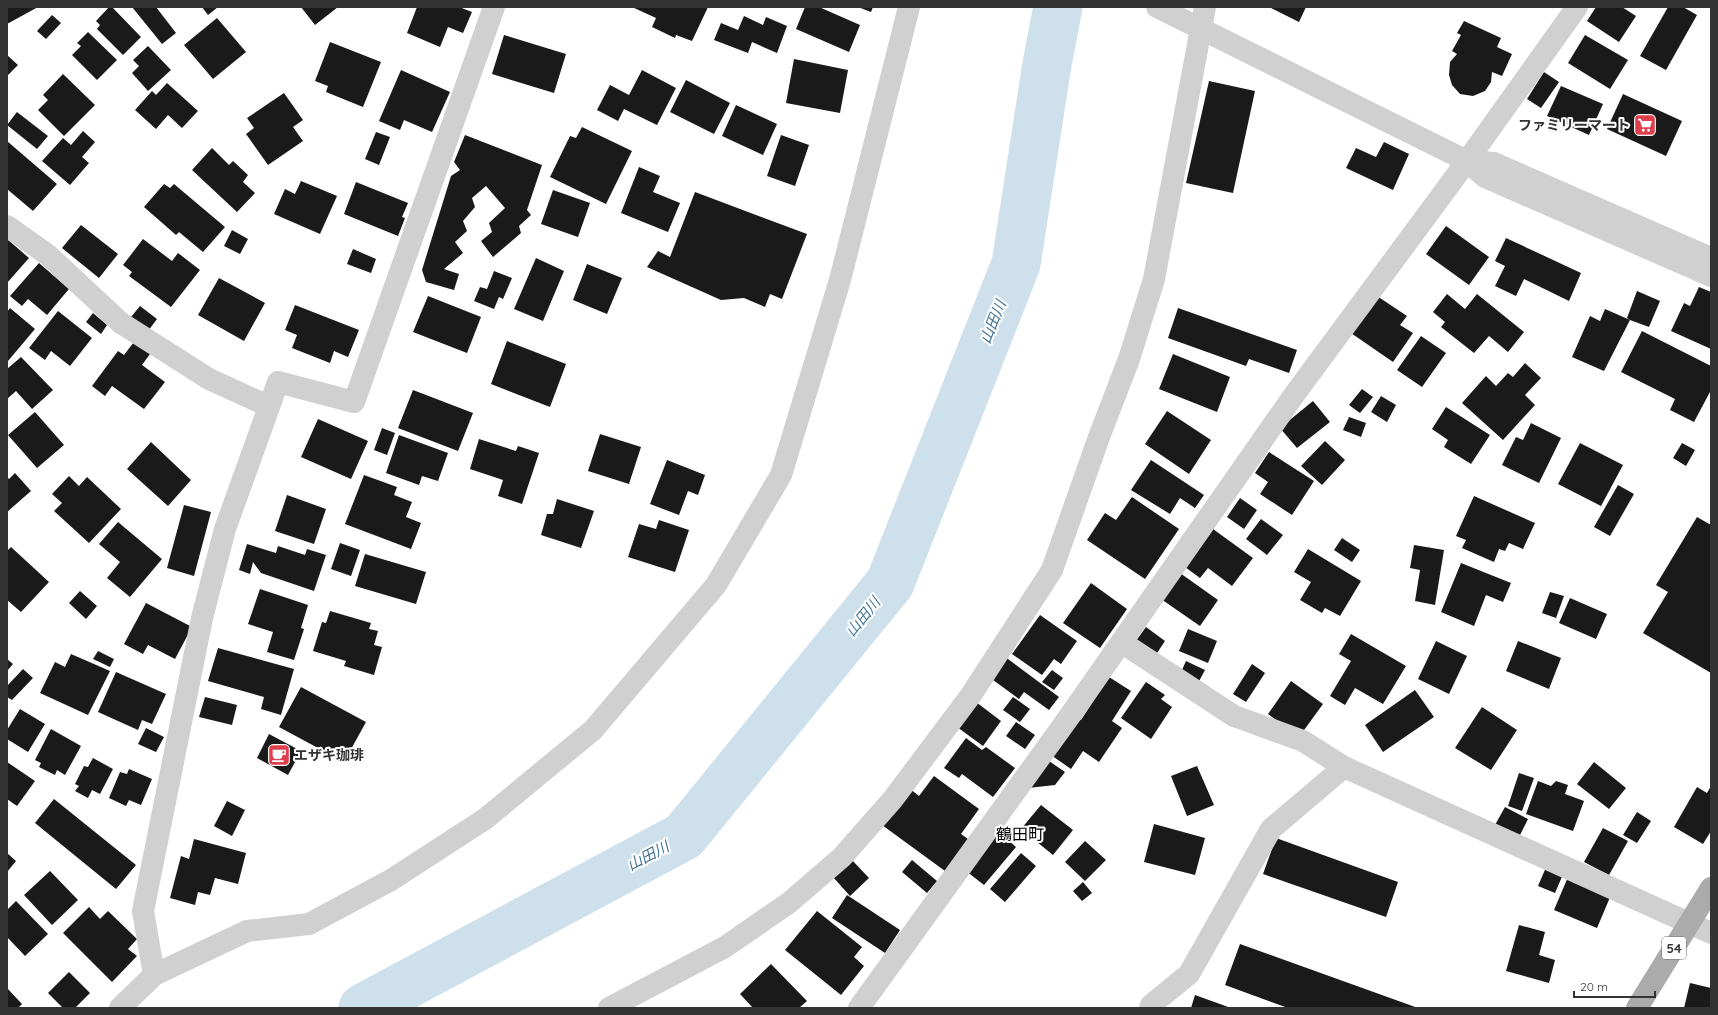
<svg xmlns="http://www.w3.org/2000/svg" width="1718" height="1015" font-family="Quicksand,'Noto Sans JP',sans-serif">
<rect width="100%" height="100%" fill="#fff"/>
<g fill="none" stroke-linecap="round" stroke-linejoin="round">
<!-- river -->
<path stroke="#cde0eb" stroke-width="49" d="M 363,1008 L 684,836 L 890,583 L 1016,264 L 1047,64 L 1058,7"/>
</g>
<!-- building -->
<path fill="#1a1a1a" d="M 7,7 L 38,7 L 7,24 Z
M 109,7 L 112,7 L 141,37 L 123,55 L 97,29 L 100,25 L 96,21 Z
M 132,7 L 156,7 L 176,33 L 162,44 Z
M 202,7 L 218,7 L 208,15 Z
M 301,7 L 338,7 L 315,25 Z
M 417,7 L 459,7 L 472,12 L 463,33 L 448,27 L 440,47 L 407,33 Z
M 632,7 L 708,7 L 692,41 L 676,35 L 675,38 L 652,27 L 656,18 Z
M 805,7 L 819,7 L 860,25 L 849,52 L 796,29 Z
M 858,7 L 873,7 L 871,12 Z
M 1269,7 L 1306,7 L 1299,22 Z
M 1596,7 L 1622,7 L 1636,16 L 1619,42 L 1587,21 Z
M 1668,7 L 1683,7 L 1697,15 L 1666,70 L 1640,56 Z
M 52,15 L 61,23 L 46,39 L 37,31 Z
M 744,16 L 763,25 L 766,17 L 787,26 L 777,53 L 752,42 L 748,53 L 714,40 L 721,23 L 738,30 Z
M 217,18 L 246,52 L 213,79 L 184,45 Z
M 1464,21 L 1501,38 L 1497,47 L 1512,54 L 1502,76 L 1492,72 L 1491,82 L 1485,91 L 1473,96 L 1460,94 L 1452,85 L 1449,75 L 1450,62 L 1457,54 L 1452,51 L 1461,35 L 1457,33 Z
M 88,32 L 117,60 L 97,80 L 72,55 L 81,46 L 77,43 Z
M 504,35 L 566,54 L 554,93 L 492,74 Z
M 1585,35 L 1628,60 L 1610,89 L 1568,63 Z
M 330,42 L 381,62 L 363,107 L 326,92 L 328,86 L 315,81 Z
M 148,46 L 171,70 L 148,91 L 132,73 L 139,66 L 133,60 Z
M 7,55 L 18,65 L 7,76 Z
M 794,59 L 848,70 L 840,113 L 786,103 Z
M 401,70 L 450,92 L 432,132 L 404,120 L 400,130 L 379,121 Z
M 642,70 L 676,88 L 657,125 L 624,109 L 618,121 L 597,110 L 610,85 L 629,95 Z
M 1544,72 L 1559,82 L 1541,108 L 1527,99 Z
M 63,74 L 95,105 L 64,136 L 38,110 L 48,100 L 43,95 Z
M 686,80 L 730,103 L 714,134 L 670,112 Z
M 1209,81 L 1255,91 L 1233,193 L 1186,183 Z
M 167,83 L 198,111 L 182,128 L 168,115 L 156,129 L 135,110 L 152,91 L 156,95 Z
M 1561,86 L 1603,104 L 1589,135 L 1547,116 Z
M 284,93 L 303,120 L 293,127 L 303,141 L 268,165 L 246,134 L 254,128 L 247,118 Z
M 1623,94 L 1682,121 L 1666,156 L 1607,129 Z
M 736,105 L 777,124 L 763,155 L 722,136 Z
M 17,112 L 48,136 L 37,149 L 7,125 Z
M 582,127 L 632,151 L 606,204 L 550,177 L 570,136 L 576,138 Z
M 83,131 L 95,142 L 82,157 L 89,163 L 70,185 L 42,161 L 63,138 L 71,145 Z
M 376,132 L 390,137 L 379,165 L 365,159 Z
M 465,135 L 542,165 L 527,210 L 531,215 L 519,226 L 521,233 L 493,257 L 481,241 L 492,232 L 489,223 L 505,208 L 486,186 L 472,198 L 475,207 L 463,221 L 467,231 L 455,242 L 463,253 L 444,269 L 459,274 L 454,290 L 426,282 L 422,270 L 451,176 L 460,170 L 454,162 Z
M 781,135 L 809,145 L 795,186 L 767,176 Z
M 7,141 L 57,184 L 33,211 L 7,189 Z
M 1384,142 L 1409,154 L 1393,190 L 1346,168 L 1356,148 L 1376,157 Z
M 212,148 L 229,165 L 233,161 L 248,175 L 243,182 L 255,193 L 237,212 L 192,170 Z
M 639,167 L 660,176 L 653,192 L 680,203 L 668,232 L 621,213 Z
M 301,181 L 337,196 L 320,234 L 274,214 L 285,189 L 295,194 Z
M 356,182 L 408,203 L 402,217 L 405,218 L 398,236 L 344,214 Z
M 164,184 L 170,188 L 174,184 L 225,227 L 203,252 L 179,232 L 176,235 L 144,207 Z
M 553,190 L 590,203 L 578,237 L 541,224 Z
M 695,192 L 807,234 L 782,299 L 770,294 L 765,307 L 744,298 L 721,300 L 647,267 L 658,251 L 670,257 Z
M 81,225 L 118,254 L 99,278 L 62,248 Z
M 1446,226 L 1489,257 L 1469,285 L 1426,254 Z
M 232,230 L 248,239 L 240,254 L 224,246 Z
M 1506,238 L 1581,273 L 1569,301 L 1524,279 L 1516,296 L 1495,286 L 1505,266 L 1495,261 Z
M 7,239 L 29,258 L 7,283 Z
M 143,239 L 172,261 L 178,253 L 200,270 L 171,307 L 129,276 L 132,272 L 123,265 Z
M 353,249 L 376,259 L 371,273 L 347,264 Z
M 536,258 L 564,271 L 543,321 L 514,309 Z
M 39,263 L 69,289 L 47,315 L 28,299 L 22,306 L 10,296 Z
M 587,264 L 622,278 L 607,314 L 573,300 Z
M 494,271 L 512,278 L 503,299 L 499,297 L 494,309 L 474,301 L 480,287 L 487,289 Z
M 219,278 L 265,303 L 244,341 L 198,315 Z
M 1699,287 L 1711,292 L 1711,349 L 1671,331 L 1684,303 L 1690,306 Z
M 1637,291 L 1660,301 L 1649,327 L 1630,320 L 1604,371 L 1572,357 L 1590,316 L 1600,321 L 1605,309 L 1630,320 L 1627,318 Z
M 1374,294 L 1407,316 L 1400,325 L 1413,333 L 1393,362 L 1348,331 Z
M 1447,294 L 1465,309 L 1477,294 L 1524,332 L 1508,352 L 1489,336 L 1474,353 L 1441,327 L 1445,322 L 1433,312 Z
M 428,296 L 481,317 L 467,353 L 413,332 Z
M 295,305 L 359,330 L 348,357 L 334,351 L 330,363 L 292,348 L 297,335 L 285,330 Z
M 140,306 L 157,319 L 148,331 L 131,317 Z
M 10,308 L 35,329 L 8,361 L 7,312 Z
M 1178,308 L 1297,350 L 1289,373 L 1249,359 L 1246,366 L 1168,338 Z
M 58,311 L 92,338 L 70,366 L 51,351 L 45,360 L 29,348 Z
M 93,313 L 107,325 L 101,334 L 86,322 Z
M 1642,331 L 1711,366 L 1711,390 L 1694,422 L 1670,410 L 1675,399 L 1621,372 Z
M 1421,336 L 1446,353 L 1422,387 L 1397,370 Z
M 507,341 L 566,364 L 550,407 L 491,384 Z
M 134,342 L 150,354 L 142,365 L 165,382 L 144,409 L 112,386 L 105,396 L 92,386 L 118,351 L 124,355 Z
M 1173,354 L 1230,377 L 1217,412 L 1159,389 Z
M 21,357 L 53,390 L 32,409 L 16,391 L 7,399 L 7,369 Z
M 1525,363 L 1541,378 L 1525,395 L 1535,405 L 1503,440 L 1462,403 L 1486,376 L 1496,386 L 1508,373 L 1513,377 Z
M 1362,389 L 1373,397 L 1360,413 L 1349,405 Z
M 413,390 L 473,413 L 458,451 L 398,428 Z
M 1381,396 L 1396,405 L 1387,422 L 1371,412 Z
M 1313,401 L 1330,422 L 1297,448 L 1280,428 Z
M 1446,407 L 1490,435 L 1471,464 L 1444,447 L 1448,440 L 1432,429 Z
M 1167,411 L 1211,440 L 1189,474 L 1145,444 Z
M 35,412 L 64,445 L 37,468 L 8,435 Z
M 1349,417 L 1366,423 L 1361,437 L 1343,430 Z
M 318,419 L 368,441 L 351,479 L 301,457 Z
M 1531,423 L 1561,438 L 1539,483 L 1502,465 L 1516,437 L 1523,440 Z
M 382,428 L 395,433 L 387,455 L 374,450 Z
M 600,434 L 641,447 L 629,484 L 588,471 Z
M 399,435 L 448,453 L 438,481 L 422,476 L 419,485 L 386,473 Z
M 479,439 L 516,451 L 518,446 L 539,453 L 522,504 L 498,496 L 503,480 L 470,469 Z
M 1325,441 L 1345,460 L 1322,485 L 1301,466 Z
M 151,442 L 191,480 L 168,506 L 127,469 Z
M 1580,443 L 1623,465 L 1601,506 L 1558,484 Z
M 1682,443 L 1695,450 L 1686,466 L 1673,458 Z
M 1269,452 L 1314,481 L 1292,515 L 1260,494 L 1268,482 L 1255,473 Z
M 667,460 L 705,475 L 698,495 L 688,491 L 679,515 L 650,504 Z
M 1151,460 L 1204,495 L 1195,508 L 1180,498 L 1170,514 L 1131,490 Z
M 15,473 L 31,491 L 7,512 L 7,477 L 9,479 Z
M 364,475 L 397,487 L 394,495 L 412,502 L 406,517 L 421,523 L 411,549 L 345,524 Z
M 69,476 L 79,486 L 87,477 L 121,509 L 89,543 L 54,511 L 62,503 L 52,494 Z
M 1618,485 L 1634,494 L 1610,536 L 1594,527 Z
M 287,495 L 326,509 L 314,544 L 275,531 Z
M 1474,496 L 1535,523 L 1523,549 L 1509,543 L 1505,551 L 1499,549 L 1494,562 L 1462,548 L 1466,540 L 1456,536 Z
M 1132,497 L 1179,529 L 1145,579 L 1087,540 L 1105,513 L 1116,520 Z
M 1240,498 L 1257,510 L 1244,529 L 1227,517 Z
M 557,499 L 594,511 L 581,548 L 541,535 L 547,514 L 553,514 Z
M 184,505 L 211,512 L 194,576 L 167,568 Z
M 1697,517 L 1711,525 L 1711,673 L 1643,633 L 1668,592 L 1656,585 Z
M 1261,519 L 1283,535 L 1267,555 L 1246,539 Z
M 659,520 L 689,530 L 675,572 L 628,557 L 639,524 L 656,529 Z
M 118,522 L 162,559 L 130,597 L 107,578 L 120,562 L 99,544 Z
M 1213,529 L 1253,558 L 1232,586 L 1208,568 L 1200,578 L 1185,567 Z
M 1342,538 L 1360,550 L 1352,562 L 1334,550 Z
M 340,543 L 360,550 L 351,576 L 331,569 Z
M 247,544 L 276,553 L 278,546 L 305,555 L 307,549 L 326,555 L 314,591 L 261,573 L 253,562 L 250,574 L 239,570 Z
M 1414,545 L 1444,550 L 1435,605 L 1415,601 L 1420,570 L 1410,568 Z
M 11,547 L 49,582 L 21,612 L 7,600 L 7,551 Z
M 1308,549 L 1361,581 L 1340,616 L 1325,608 L 1322,613 L 1300,600 L 1311,582 L 1294,572 Z
M 365,554 L 426,572 L 416,604 L 355,586 Z
M 1461,563 L 1511,583 L 1503,602 L 1486,595 L 1474,626 L 1441,612 Z
M 1180,573 L 1218,600 L 1200,626 L 1161,599 Z
M 1091,583 L 1127,609 L 1100,648 L 1063,623 Z
M 260,589 L 308,605 L 301,628 L 304,629 L 294,660 L 267,652 L 273,632 L 248,624 Z
M 80,591 L 97,606 L 86,619 L 69,603 Z
M 1550,592 L 1564,596 L 1556,618 L 1542,613 Z
M 1570,598 L 1607,614 L 1596,639 L 1559,623 Z
M 146,603 L 192,627 L 175,659 L 148,645 L 143,654 L 124,644 Z
M 330,611 L 371,623 L 369,629 L 378,631 L 374,645 L 382,647 L 374,675 L 344,666 L 346,661 L 313,651 L 322,622 L 326,623 Z
M 1040,615 L 1077,641 L 1061,664 L 1054,659 L 1042,675 L 1012,654 Z
M 1146,627 L 1165,641 L 1153,659 L 1133,645 Z
M 1188,629 L 1217,641 L 1208,663 L 1179,651 Z
M 1351,634 L 1406,666 L 1383,704 L 1355,688 L 1345,705 L 1330,696 L 1351,661 L 1339,654 Z
M 1436,641 L 1467,656 L 1449,694 L 1418,679 Z
M 1518,641 L 1561,658 L 1549,689 L 1506,671 Z
M 218,648 L 294,669 L 281,715 L 261,709 L 264,697 L 208,681 Z
M 98,651 L 114,659 L 110,667 L 93,659 Z
M 71,654 L 110,671 L 88,715 L 40,693 L 55,662 L 65,667 Z
M 1004,656 L 1059,697 L 1049,710 L 1024,692 L 1019,699 L 989,677 Z
M 7,659 L 13,664 L 7,671 Z
M 1186,661 L 1205,670 L 1196,687 L 1178,679 Z
M 1252,664 L 1265,673 L 1246,702 L 1233,694 Z
M 23,669 L 33,678 L 12,700 L 7,697 L 7,686 Z
M 1052,670 L 1063,678 L 1054,690 L 1042,682 Z
M 116,672 L 166,694 L 152,724 L 142,720 L 138,730 L 98,712 Z
M 1109,677 L 1131,691 L 1112,721 L 1122,728 L 1099,762 L 1083,751 L 1071,769 L 1051,755 L 1075,717 L 1081,720 Z
M 1291,681 L 1323,704 L 1299,737 L 1268,714 Z
M 1146,682 L 1165,695 L 1161,699 L 1172,707 L 1151,739 L 1121,718 Z
M 301,687 L 366,722 L 344,762 L 279,727 Z
M 1415,690 L 1434,717 L 1383,752 L 1365,725 Z
M 205,697 L 237,705 L 232,725 L 199,717 Z
M 1013,697 L 1030,709 L 1020,722 L 1003,710 Z
M 976,702 L 1001,721 L 983,746 L 957,727 Z
M 1482,707 L 1517,730 L 1491,770 L 1455,748 Z
M 20,709 L 45,724 L 28,752 L 7,739 L 7,730 Z
M 1016,722 L 1035,735 L 1025,749 L 1006,736 Z
M 146,728 L 164,737 L 156,752 L 138,744 Z
M 51,729 L 81,746 L 65,775 L 57,770 L 55,775 L 39,767 L 41,763 L 35,760 Z
M 269,734 L 301,751 L 288,775 L 257,758 Z
M 966,738 L 982,750 L 986,747 L 1015,768 L 993,797 L 962,774 L 959,778 L 944,768 Z
M 93,758 L 113,769 L 100,794 L 92,790 L 88,798 L 75,791 L 79,786 L 75,784 L 84,766 L 88,767 Z
M 1049,761 L 1065,772 L 1055,785 L 1028,788 Z
M 7,762 L 35,781 L 17,806 L 7,799 Z
M 1594,762 L 1626,788 L 1609,809 L 1577,784 Z
M 1197,766 L 1214,805 L 1187,816 L 1171,776 Z
M 129,769 L 152,779 L 141,805 L 129,800 L 126,806 L 109,798 L 120,772 L 127,774 Z
M 1519,773 L 1534,778 L 1522,811 L 1508,806 Z
M 934,776 L 979,809 L 961,834 L 968,839 L 945,871 L 882,825 L 909,788 L 919,796 Z
M 1538,781 L 1551,786 L 1556,781 L 1568,785 L 1565,794 L 1584,801 L 1573,831 L 1526,814 Z
M 1711,786 L 1711,831 L 1703,844 L 1674,827 L 1697,787 L 1707,793 Z
M 54,799 L 136,865 L 116,889 L 35,823 Z
M 227,801 L 245,810 L 232,836 L 214,826 Z
M 1041,805 L 1073,830 L 1053,855 L 1021,829 Z
M 1505,807 L 1528,819 L 1519,837 L 1495,825 Z
M 1637,812 L 1651,821 L 1637,843 L 1623,835 Z
M 1154,824 L 1205,838 L 1195,875 L 1144,862 Z
M 1603,828 L 1628,841 L 1609,875 L 1584,862 Z
M 999,832 L 1016,847 L 984,885 L 966,871 Z
M 1276,838 L 1398,882 L 1386,917 L 1263,874 Z
M 194,839 L 246,853 L 238,884 L 215,878 L 210,895 L 198,892 L 195,905 L 170,898 L 181,856 L 189,859 Z
M 1085,841 L 1106,860 L 1085,881 L 1065,862 Z
M 7,853 L 16,861 L 7,872 Z
M 1021,853 L 1036,866 L 1005,902 L 990,889 Z
M 851,859 L 869,878 L 850,896 L 833,877 Z
M 912,860 L 937,881 L 927,893 L 902,872 Z
M 1547,865 L 1564,872 L 1555,893 L 1538,886 Z
M 50,871 L 78,900 L 52,925 L 24,895 Z
M 1568,877 L 1611,895 L 1597,928 L 1554,910 Z
M 1083,882 L 1092,893 L 1082,901 L 1073,891 Z
M 847,895 L 900,930 L 885,953 L 832,918 Z
M 16,901 L 48,934 L 25,956 L 7,937 L 7,910 Z
M 89,907 L 100,919 L 108,911 L 137,939 L 128,949 L 137,956 L 112,982 L 63,933 Z
M 817,911 L 862,947 L 854,957 L 864,966 L 841,995 L 785,950 Z
M 1519,925 L 1545,932 L 1539,955 L 1555,960 L 1549,983 L 1506,971 Z
M 1240,944 L 1418,1008 L 1288,1008 L 1225,985 Z
M 771,964 L 807,1001 L 799,1008 L 753,1008 L 740,994 Z
M 69,972 L 90,993 L 75,1008 L 63,1008 L 48,993 Z
M 1690,983 L 1711,988 L 1711,1008 L 1684,1008 Z
M 7,988 L 22,1004 L 18,1008 L 7,1008 Z
M 1195,995 L 1231,1008 L 1191,1008 Z"/>
<g fill="none" stroke-linecap="round" stroke-linejoin="round">
<!-- minor -->
<path stroke="#d0d0d0" stroke-width="22" d="M 1157,7 L 1467,161 L 1485,177 L 1711,276
M 1467,161 L 1494,163 L 1711,258
M 7,226 L 48,255 L 121,323 L 209,379 L 268,406
M 1121,642 L 1234,716 L 1303,741 L 1344,767 L 1711,933
M 154,975 L 143,911 L 202,618 L 225,529 L 278,382 L 354,402 L 494,7
M 120,1008 L 154,975 L 247,931 L 309,924 L 391,880 L 485,819 L 593,730 L 716,585 L 781,475 L 840,280 L 909,7
M 609,1008 L 725,947 L 790,902 L 842,857 L 893,799 L 971,695 L 1052,570 L 1099,437 L 1129,359 L 1154,279 L 1205,7
M 859,1008 L 1069,717 L 1294,395 L 1467,161 L 1577,7
M 1150,1008 L 1151,1005 L 1189,974 L 1271,829 L 1344,767"/>
<!-- major -->
<path stroke="#ababab" stroke-width="22" d="M 1637,1008 L 1711,888"/>
</g>
<!-- icons -->
<defs>
<g id="supermarket-square" transform="scale(1.15)"><rect x="-9" y="-9" width="18" height="18" rx="4" fill="#df3f4c" stroke="#fff"/><path d="M-6-5.5h2.5l.6 2H6L4.5 2H-2.5L-4.4-4H-6ZM-1.5 3.2a1.3 1.3 0 1 0 .1 0ZM3 3.2a1.3 1.3 0 1 0 .1 0Z" fill="#fff"/></g>
<g id="cafe-square" transform="scale(1.15)"><rect x="-9" y="-9" width="18" height="18" rx="4" fill="#df3f4c" stroke="#fff"/><path d="M-5.5-4.5H6V0H3Q3 3.5 0 3.5H-2.5Q-5.5 3.5-5.5 0ZM3-3.2v2h1.7v-2ZM-6 4.5H4V6H-6Z" fill="#fff"/></g>
</defs>
<g fill-rule="evenodd">
<use href="#supermarket-square" x="1645" y="125"/>
<use href="#cafe-square" x="279" y="755"/>
</g>
<g text-anchor="middle" stroke-width="4" stroke-linejoin="round" paint-order="stroke">
<!-- shield labels -->
<rect fill="#fff" stroke="#707070" stroke-width="1" x="1662" y="937" width="24" height="22" rx="3"/>
<g font-size="13" font-weight="bold" fill="#333">
<text x="1674" y="953">54</text>
</g>
<!-- poi labels -->
<g font-size="14" font-weight="bold" fill="#333" stroke="#fff" text-anchor="end">
<text x="1630" y="130">ファミリーマート</text>
<text x="294" y="760" text-anchor="start">エザキ珈琲</text>
</g>
<!-- water labels -->
<g font-size="15" font-style="italic" fill="#427493" stroke="#fff">
<text transform="translate(993 322) rotate(-68)" y="5">山田川</text>
<text transform="translate(863 617) rotate(-51)" y="5">山田川</text>
<text transform="translate(648 856) rotate(-28)" y="5">山田川</text>
</g>
<!-- quarter labels -->
<g font-size="16" fill="#000" stroke="#fff">
<text x="1020" y="840">鶴田町</text>
</g>
</g>
<!-- border -->
<rect width="1718" height="1015" fill="none" stroke="#333333" stroke-width="16"/>
<!-- scale -->
<path d="M1574 991v6h81v-6" fill="none" stroke="#333333" stroke-width="2"/>
<text x="1580" y="991" font-size="12" fill="#333333" stroke="#ffffff" stroke-width="3" paint-order="stroke">20 m</text>
</svg>
